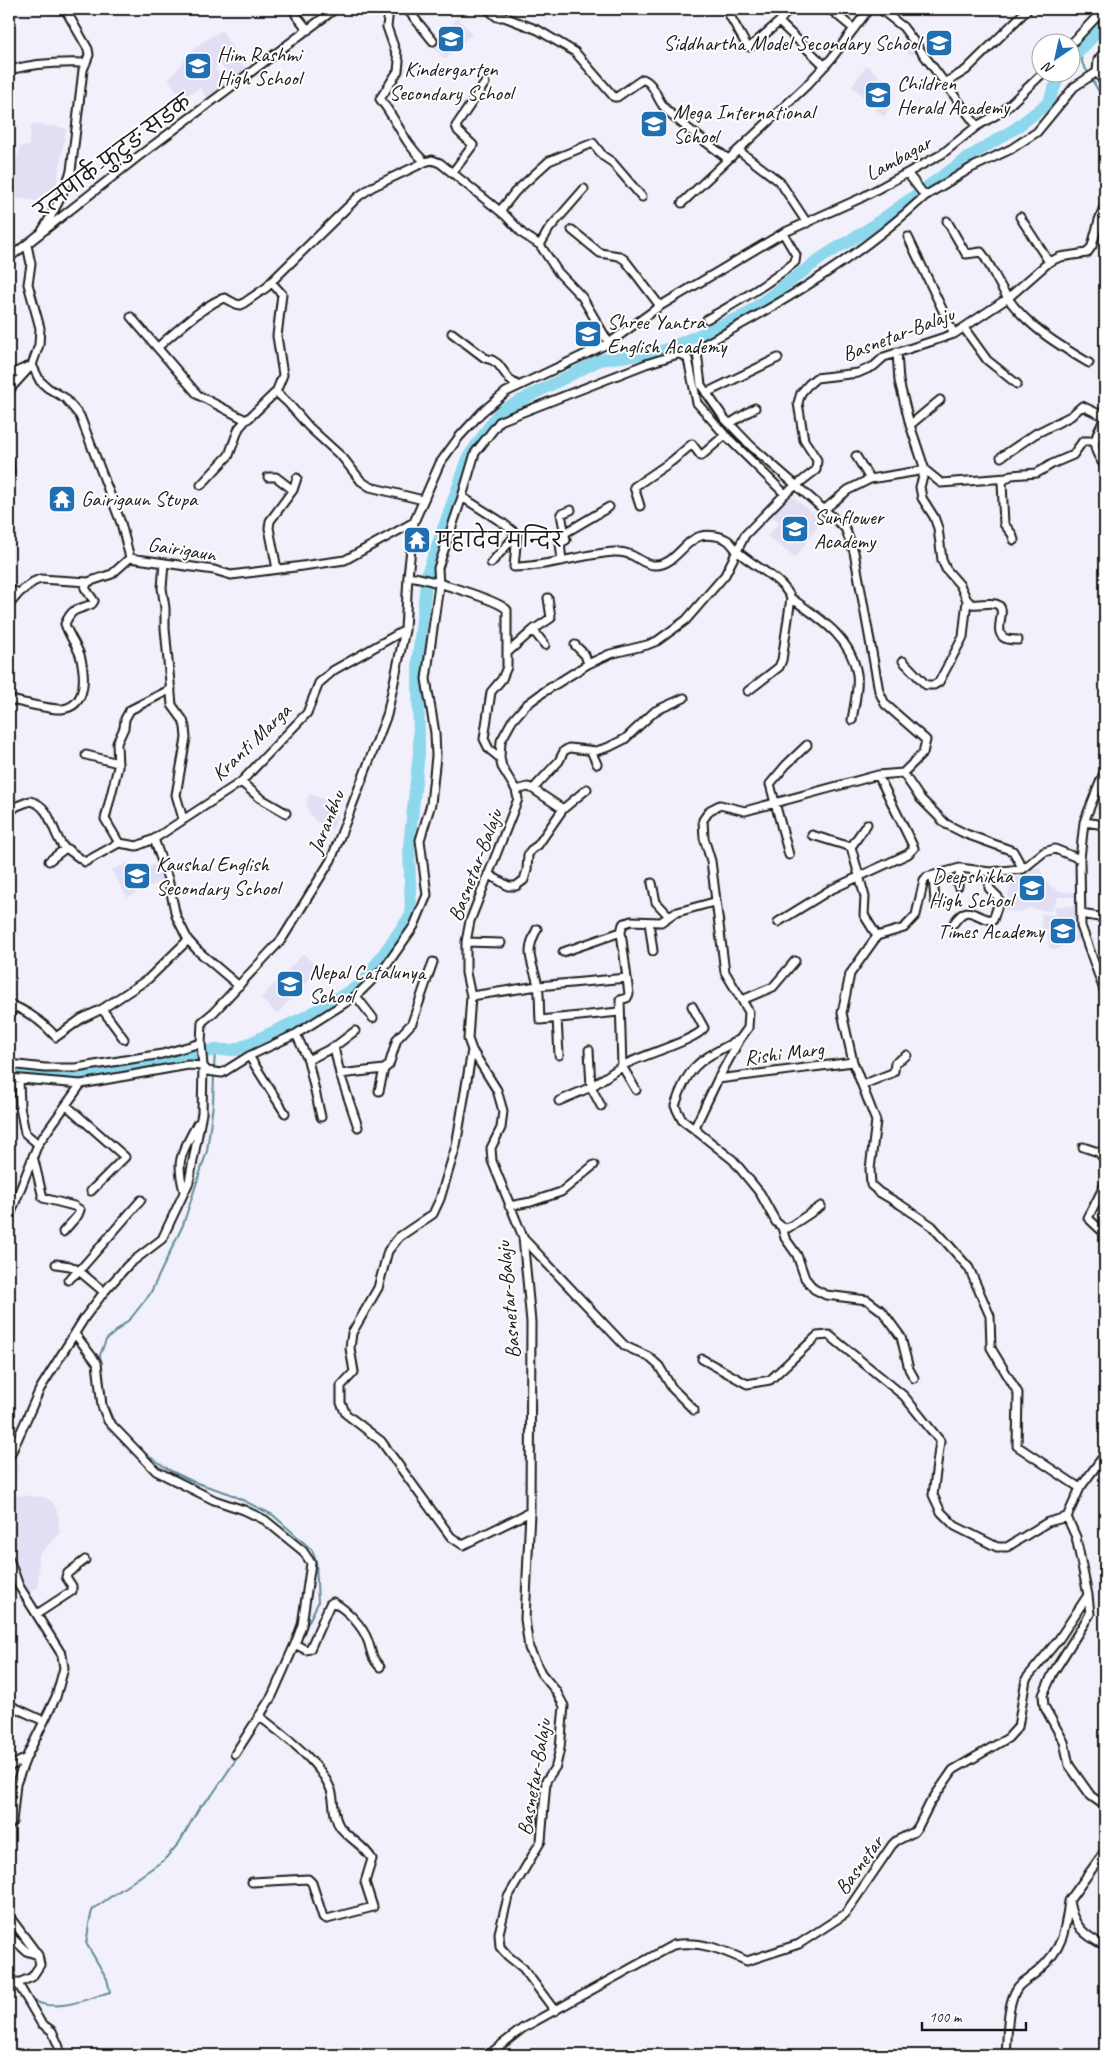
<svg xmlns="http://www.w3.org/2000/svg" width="1114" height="2064" font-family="Caveat,'Playpen Sans Deva',sans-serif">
<rect width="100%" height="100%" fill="#f2f0fa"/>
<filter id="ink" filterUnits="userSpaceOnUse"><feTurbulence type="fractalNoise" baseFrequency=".02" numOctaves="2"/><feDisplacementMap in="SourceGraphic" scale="10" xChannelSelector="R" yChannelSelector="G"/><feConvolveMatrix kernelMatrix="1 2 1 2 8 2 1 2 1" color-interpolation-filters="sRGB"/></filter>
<g filter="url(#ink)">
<!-- built -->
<path fill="#e2def4" d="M 458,18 L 472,34 L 445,59 L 430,44 Z
M 941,29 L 954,40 L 937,53 L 927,42 L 911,56 L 899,45 L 911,36 L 920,45 Z
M 222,30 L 247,72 L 232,79 L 220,64 L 214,68 L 229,85 L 209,101 L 200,88 L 181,98 L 169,79 L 198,45 Z
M 867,65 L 894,90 L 893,101 L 884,117 L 852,86 Z
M 664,108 L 670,118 L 663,124 L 666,130 L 656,138 L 643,123 Z
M 31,124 L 66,128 L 56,189 L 38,201 L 9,197 L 9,183 L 21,146 L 29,146 Z
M 589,320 L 602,338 L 583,349 L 574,329 Z
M 789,494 L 822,520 L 795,558 L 767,536 L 780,522 L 769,515 Z
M 310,794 L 329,801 L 326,810 L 338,814 L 333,829 L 315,821 L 308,810 L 307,799 Z
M 129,863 L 141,872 L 154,864 L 162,881 L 127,897 L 111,870 Z
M 1030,867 L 1040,869 L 1048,885 L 1059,891 L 1080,893 L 1081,897 L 1058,897 L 1051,911 L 1028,908 L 1020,912 L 1005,911 L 1012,879 L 1024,875 Z
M 1078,905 L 1078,921 L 1077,922 L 1080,940 L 1067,943 L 1056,950 L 1049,947 L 1047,930 L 1042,930 L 1041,914 L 1055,915 L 1054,907 Z
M 303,954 L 320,969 L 277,1014 L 261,998 Z
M 9,1462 L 19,1464 L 12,1495 L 44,1497 L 53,1502 L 58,1514 L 60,1534 L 39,1554 L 38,1587 L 25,1596 L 17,1582 L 9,1551 Z"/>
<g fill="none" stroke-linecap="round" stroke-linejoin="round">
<!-- stream -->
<path stroke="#608d99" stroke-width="2" d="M 1079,50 L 1083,65 L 1089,74
M 1091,78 L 1105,102
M 214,1070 L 215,1050
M 114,1422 L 106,1403 L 100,1355 L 106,1340 L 131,1318 L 150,1294 L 183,1225 L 207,1151 L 213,1104 L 214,1075
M 141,1451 L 171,1471 L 194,1482 L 228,1493 L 273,1515 L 312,1550 L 316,1561 L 318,1603 L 302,1635
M 265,1717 L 274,1699
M 9,1993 L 19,1989
M 30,1998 C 53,2015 86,1999 110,1992 L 107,1979 L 86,1943 C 89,1931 88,1920 93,1909 L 164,1860 L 179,1843 L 199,1808 L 212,1795 L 262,1721
M 15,2055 L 18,2052 L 20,2055"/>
<!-- river -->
<path stroke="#8dd8ed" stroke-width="12" d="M 1072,59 L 1105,24
M 9,1074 L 77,1077 L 215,1050 L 235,1050 L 305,1017 L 362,984 L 411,915 L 409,846 L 419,753 L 418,658 L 427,574 L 469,456 L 500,411 L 600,360 L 662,351 L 745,315 L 824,256 L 867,230 L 972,155 L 1016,128 L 1048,103 L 1061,72"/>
<!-- minor casing -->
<g stroke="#1c1c1c" stroke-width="11">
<path id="minor" d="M 298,9 L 296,15 L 308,30
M 389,9 L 387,27 L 399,61 L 398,71 L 380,99 C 398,121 402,141 425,162
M 407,9 L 433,41
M 489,9 L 490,11 L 497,17 L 504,17 L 538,30 L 575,52 L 614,97 L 617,97 L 643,79 C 655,84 656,98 664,107 C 683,127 707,142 728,159
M 726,9 L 747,46 L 750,47 L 779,22 L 789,9
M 830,9 L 854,29
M 880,9 L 903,27 L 977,126
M 779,22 L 825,66
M 1072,43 L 1104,9
M 1105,51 L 1098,60 L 1097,72 L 1105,84
M 9,70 C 35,63 59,62 86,63
M 945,83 L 966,70 L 1028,9
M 738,150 L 780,182 L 807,223
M 453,172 L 473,145 L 458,131 L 456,126 L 485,83
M 925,196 L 971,168 L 1011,149 L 1037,132 L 1074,87 L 1097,72
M 682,203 L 806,86 L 831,59 L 869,9
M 500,211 L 515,192 L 549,161 L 593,143 L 603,156 L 612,162 L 642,197
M 1020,217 L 1049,262
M 947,221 L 966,254 L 981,252 L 984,256 C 992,269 999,284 1007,297 C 1027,326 1060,346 1089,363
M 572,230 L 600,253 L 619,256 L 625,260 L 660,306
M 42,231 C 54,212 64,193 71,171 L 83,70 L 89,55 L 88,49 L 65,9
M 908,237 L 954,334
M 540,245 L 549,229 L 584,189
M 9,258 L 139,156 L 335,9
M 131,317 L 198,395 L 240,417 L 246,420 L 249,418 L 276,392
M 707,319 C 738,302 768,284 795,262 L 796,255 L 783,233
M 964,328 L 987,360 L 1017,384
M 452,333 L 485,358 L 492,360 L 498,364 L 510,380 L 517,385
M 158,347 C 172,335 208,301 225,298 L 236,304 L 241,305 L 267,287 L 271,282
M 897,352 L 899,381 L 910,425 L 925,470 L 920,487 L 922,498 L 934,517 L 938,528 L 942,560 L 946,569 L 960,585 L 967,600 L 972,604 C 980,605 990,602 996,604 C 1009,608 993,629 1003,637 C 1006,640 1014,640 1018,640
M 32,365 L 40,381 L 48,388 L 65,398 L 80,416 L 121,523 L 130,558 L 214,570 L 231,575 L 295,567 L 345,560 L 414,522
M 9,375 L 27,367
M 706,393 L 778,358
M 9,394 L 11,388 L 32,365 L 39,345 L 40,328 L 28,284 L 31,264 L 27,245
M 1105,417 C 1095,440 1088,444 1105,466
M 729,424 L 755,408
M 910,425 L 940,400
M 856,456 L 870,479
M 1001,457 L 1035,434 L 1071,416 L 1082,406 L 1105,417
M 9,461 L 10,473
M 268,477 L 276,477 L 293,490
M 201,485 L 229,455 L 239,428 L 246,420
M 423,500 L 370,487 L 361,481 L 343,458 L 309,427 L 288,403 L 276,392 L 283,375 L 277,336 L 282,294 L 271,282 L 359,196 L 372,187 L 425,162 L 432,160 L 440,163 L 506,216 L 523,234 L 540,245 L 558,272 L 582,297 L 609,343
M 640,506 L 634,487 L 672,461 L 692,444 L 701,456 L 725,435
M 825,509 L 848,490 L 870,479 L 925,470 L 941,483 L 1007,478
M 565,533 L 609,507
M 517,534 L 514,567 C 548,567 581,554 615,552 C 635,551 641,565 654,565 C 674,567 684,540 701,536 C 708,534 721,536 727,540 C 731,542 734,548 737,551 C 754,567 781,577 791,598 L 782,660 L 779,667 L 748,691
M 1014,540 L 1012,534 L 1004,524 L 1002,482 L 1011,475 L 1037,473 L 1052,464 L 1073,455 L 1083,441 L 1095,441
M 562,561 L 560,543 L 566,540 L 561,514 L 571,510
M 164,563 L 162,588 L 165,608 L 165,628 L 172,705 L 183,720 L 185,727 L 186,738 L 176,795 L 183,819
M 491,563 L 517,534 L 500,521 L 462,497 L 475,453 L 500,421 L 646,364 L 678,354 L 683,355 L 688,359 L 697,403 L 725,435 L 785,494
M 277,569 L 269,528 L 270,521 L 293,490 L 297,478
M 408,576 C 421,577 500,600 507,610 L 507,667 L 502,679 L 491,692 L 484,739 L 489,749 L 500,758
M 9,589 L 19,593 L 33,582 L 40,579 L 88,582
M 791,598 C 819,618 851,637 857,674 C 859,688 854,706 852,720
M 9,605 L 19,593
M 533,630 L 545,645
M 575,645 L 585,655 L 588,664
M 507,653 L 533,630 L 551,618 L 548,598
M 903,661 L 926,685 L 934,685 L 939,682 L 963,637 L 967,600
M 9,699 C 18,702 53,710 62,709 C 88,706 85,674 80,655 C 76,644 69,636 65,624 C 73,606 77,611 92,604 L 94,601 L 85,588 L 88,582 L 112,574 L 130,558
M 591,751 L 597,764
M 86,755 L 118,763
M 1105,770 L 1084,822 L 1080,859 L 1081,926 L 1105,993
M 903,773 L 920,798 L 946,824 L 966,834 L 1013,851 L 1023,869
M 241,782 L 260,798 L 286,813
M 533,789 L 559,761 L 564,751 L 569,748 L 596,751 L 609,747 L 625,739 L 655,711 L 684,698
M 516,790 L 528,787 L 533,789 L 563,809
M 9,812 L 17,806 L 30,801 C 53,806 51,834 65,849
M 1084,822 L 1105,825
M 812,835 L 851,847 L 865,897 L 864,915 L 877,936 L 850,974 L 842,1013 L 853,1062 L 876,1121 L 870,1169 L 871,1185 L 879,1192 L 901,1205 L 932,1226 L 969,1268 L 990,1316 L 991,1348 L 1018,1393 L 1017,1446 L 1080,1488
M 119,843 L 105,819 L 118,767 L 117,743 L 124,728 L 125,719 L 130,710 L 171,689
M 851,847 L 867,824
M 789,855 L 770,784 L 786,765 L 807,745
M 49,861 L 66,848 L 85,862 L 119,843 L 137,846 L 154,839
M 488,874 L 508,886 L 516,886 L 524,880 L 527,870 L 528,855 L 531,850 L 538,845 L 563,809 L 587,789
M 933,876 L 935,901
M 652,883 L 656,902 L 669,916
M 958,886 L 960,868
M 1081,914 L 1105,918
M 649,922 L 653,951
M 778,922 L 830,890 L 908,854 L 914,848 L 878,775
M 954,923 C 969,901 974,919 993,920 L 999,902 L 998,897 L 989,888 L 990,872
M 537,929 C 524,954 532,960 538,985 C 540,996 539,1008 540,1020 L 619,1012
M 877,936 L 904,928 L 916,915 L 924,880 L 927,877 L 960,868 L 990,872 L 1023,869 L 1044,852 L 1055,849 L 1080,859
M 466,942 L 501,943
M 563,952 L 621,932
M 239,986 L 198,951 L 188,940 L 176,916 L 168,879 L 154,839 L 241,782 L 307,713 L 319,683 L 334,670 L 405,630
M 356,996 L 373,1018
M 471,996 L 538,986 L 627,978
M 742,1000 L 773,987 L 795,961
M 9,1004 C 27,1011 43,1022 56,1037 L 81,1019 L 102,1009 L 148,979 L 188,940
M 102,1009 L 124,1039
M 9,1017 L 14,1006
M 557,1018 L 559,1055
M 296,1034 L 356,996 L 386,966 L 414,926 L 427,895 L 420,840 L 431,804 L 436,756 L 435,733 L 426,679 L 439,585 L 438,568 L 462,497
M 334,1047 L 340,1074 L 358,1127
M 472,1050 L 456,1146 L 440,1199 L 433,1214 L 399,1237 L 388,1251 L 378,1288 L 352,1333 L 350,1348 L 354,1372 L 341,1386 L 341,1403 L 346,1414 L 381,1441 L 451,1537 L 463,1545 L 530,1512
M 589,1050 L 591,1087 L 601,1106
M 249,1056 L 285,1113
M 308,1060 L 334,1047 L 355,1031
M 9,1064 L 45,1068 L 76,1068 L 162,1054 L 201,1043
M 340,1074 L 384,1069 L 389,1065 L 397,1039 L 412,1023 L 433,962
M 9,1078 L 81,1084
M 19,1079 L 20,1107 L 25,1133 L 38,1144
M 718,1079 L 853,1062
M 862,1085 L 892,1073 L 894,1071 L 895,1063 L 907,1055
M 636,1090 L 622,1066 C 639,1056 697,1040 704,1028 L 692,1006
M 379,1091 L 384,1069
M 559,1101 L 591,1087 L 622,1066 L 620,1000 L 627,998 L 629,994 L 621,932 L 623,924 L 631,921 L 661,922 L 674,913 L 714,902
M 66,1105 L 125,1157 L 91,1191
M 698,1132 L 682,1120 L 675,1106 C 689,1062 701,1060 740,1039
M 1083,1147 L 1098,1152 L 1105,1160
M 33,1156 L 43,1198 L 74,1206 L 80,1210 L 78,1215 L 63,1232
M 1105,1184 L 1088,1218 L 1105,1234
M 184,1191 C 175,1158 182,1154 197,1124
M 509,1206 L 531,1202 L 561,1192 L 594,1165
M 821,1206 L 788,1228 L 782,1227 L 776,1222 L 760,1193 L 733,1160 L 699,1133 L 695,1127 L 718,1079 L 740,1039 L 748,1028 L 749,1012 L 725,972 L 711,861 L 704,838 L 703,820 L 710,810 L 720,805 L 745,811 L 878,775 L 903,773 L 923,753 L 926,740 L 885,704 L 879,691 L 854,552 L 845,528 L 751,446 L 724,418 L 701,385 L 697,352 L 703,345 C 783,303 859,257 925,196 L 908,174
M 9,1218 L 38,1144 L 81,1084 L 188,1065 L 203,1066 L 207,1071 L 222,1073 L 249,1056 L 296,1034 L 308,1060 L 321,1117
M 782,1227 L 785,1238 L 797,1255 L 805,1278 L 814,1289 L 826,1295 L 867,1300 L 882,1311 L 901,1337 L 909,1369 L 914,1378
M 523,1238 L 625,1346 L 649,1357 L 659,1366 L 672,1388 L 694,1410
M 56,1264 L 70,1266 L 79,1271 L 68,1280
M 104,1292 L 79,1271 L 141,1200
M 75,1334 L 97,1363 L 102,1406 L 108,1421 L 156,1471 L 214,1500 L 244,1510 L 265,1520 L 303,1551 L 311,1563 L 302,1625 L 295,1644 L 272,1696 L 235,1754
M 702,1359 L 747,1384 L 770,1380 L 817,1336 L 829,1335 L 904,1396 L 940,1441 L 933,1495 L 941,1512 L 955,1526 L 997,1547 L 1007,1547 L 1048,1522 L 1067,1517
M 1105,1454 L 1080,1488 L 1067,1517 L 1076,1537 L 1088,1595 L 1090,1614 L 1053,1673 L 1043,1695 L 1044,1706 L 1064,1742 L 1069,1765 L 1091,1796 L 1105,1806
M 9,1458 L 40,1389 L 85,1317 L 104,1292 L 128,1265 L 162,1239 L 189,1182 L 202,1113 L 203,1066 L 201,1043 L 202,1022 L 214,1012 L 282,939 L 331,860 L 387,715 L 405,630 L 408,576 L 414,522 L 440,463 L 459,437 L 482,412 L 506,392 L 609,343 L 660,306 L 783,233 L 861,198 L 942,154 L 977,126 L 1003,111 L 1044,72
M 9,1559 L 19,1586 L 62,1655 L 64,1668 L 56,1697 L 26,1758 L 16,1784 L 12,1822 L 9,1826
M 37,1614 L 72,1591 L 72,1586 L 66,1577 L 68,1573 L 85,1560
M 295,1644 L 306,1650 L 310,1649 L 330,1604 L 333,1602 C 347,1610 362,1625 368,1641 C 372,1653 371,1657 380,1667
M 9,1705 L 44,1721
M 9,1767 L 26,1758
M 1105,1851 L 1069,1901 C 1073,1926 1084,1935 1105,1946
M 252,1882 L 308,1879 L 312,1883 L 323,1917 L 327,1919 L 373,1907 L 365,1882 L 372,1859 C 364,1845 349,1839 340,1827 C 332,1816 335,1801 331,1790 C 320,1761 282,1734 259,1716
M 9,1916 L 38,1955 L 40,1965 L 32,1977 L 9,1987
M 9,1935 L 26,1951 L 38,1955
M 17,1982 L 41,2023 L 52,2031 L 59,2047 L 59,2055
M 555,2011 L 523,1968 L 508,1956 L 500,1947 L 499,1933 L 508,1897 L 541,1841 L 546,1781 L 556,1766 L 560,1748 L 564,1706 L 556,1691 L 541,1673 L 529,1648 L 525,1619 L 530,1512 L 531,1322 L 523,1237 L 492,1161 L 491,1148 L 501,1128 L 503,1111 L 497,1090 L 472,1050 L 468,1039 L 471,996 L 466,973 L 466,942 L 470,921 L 518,799 L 516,790 L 502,767 L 500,758 L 501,741 L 512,721 L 526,705 L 545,691 L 588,664 L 610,654 L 647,645 L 657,641 L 686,620 L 725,575 L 745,535 L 785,494 L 816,470 L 817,460 L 804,440 L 798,403 L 801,393 L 808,385 L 816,378 L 858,373 L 874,366 L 884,357 L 954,334 L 1008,298 L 1049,262 L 1060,257 L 1087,253 L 1092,246 L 1099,220 L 1105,204
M 488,2055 L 523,2028 L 673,1945 C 700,1940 723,1950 747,1961 L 799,1944 L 845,1914 L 892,1845 L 896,1841 L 914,1832 L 918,1827 L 930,1803 L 953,1770 L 1008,1738 L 1018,1727 L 1026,1679 L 1059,1639 L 1088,1595
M 1006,2055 C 1008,2036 1006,2003 1018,1987 C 1023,1981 1033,1976 1039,1970 C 1063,1948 1065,1932 1069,1901"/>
</g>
<!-- minor -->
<use href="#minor" stroke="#fff" stroke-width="7"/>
</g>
</g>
<!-- icons -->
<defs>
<g id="school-square" transform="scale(1.4375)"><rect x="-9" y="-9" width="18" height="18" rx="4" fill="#1f6fb2" stroke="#fff"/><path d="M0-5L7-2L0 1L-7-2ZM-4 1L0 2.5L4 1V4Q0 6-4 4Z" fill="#fff"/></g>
<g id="temple-square" transform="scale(1.4375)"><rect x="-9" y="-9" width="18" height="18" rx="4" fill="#1f6fb2" stroke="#fff"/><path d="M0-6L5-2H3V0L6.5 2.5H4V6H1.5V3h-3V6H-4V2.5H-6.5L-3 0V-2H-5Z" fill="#fff"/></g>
</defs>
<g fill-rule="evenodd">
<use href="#school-square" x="451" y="39"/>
<use href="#school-square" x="939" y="43"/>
<use href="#school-square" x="198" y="66"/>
<use href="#school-square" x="878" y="95"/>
<use href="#school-square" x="654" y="124"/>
<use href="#school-square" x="588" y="334"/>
<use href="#temple-square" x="62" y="499"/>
<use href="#school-square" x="795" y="529"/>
<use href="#temple-square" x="417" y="540"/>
<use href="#school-square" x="137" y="876"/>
<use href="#school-square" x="1032" y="888"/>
<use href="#school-square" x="1063" y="931"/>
<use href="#school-square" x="290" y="984"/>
</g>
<g text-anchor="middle" stroke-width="4" stroke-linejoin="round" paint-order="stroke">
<!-- poi labels -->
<g font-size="21" fill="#1c1c1c" stroke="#fff" text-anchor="start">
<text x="920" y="50" text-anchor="end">Siddhartha Model Secondary School</text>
<text x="217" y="61">Him Rashmi<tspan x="217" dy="24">High School</tspan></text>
<text x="451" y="76" text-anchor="middle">Kindergarten<tspan x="451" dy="24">Secondary School</tspan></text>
<text x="897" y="90">Children<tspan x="897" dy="24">Herald Academy</tspan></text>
<text x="673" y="119">Mega International<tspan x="673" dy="24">School</tspan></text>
<text x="607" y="329">Shree Yantra<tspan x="607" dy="24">English Academy</tspan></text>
<text x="81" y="506">Gairigaun Stupa</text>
<text x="814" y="524">Sunflower<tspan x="814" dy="24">Academy</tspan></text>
<text x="436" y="547">महादेव मन्दिर</text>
<text x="156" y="871">Kaushal English<tspan x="156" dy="24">Secondary School</tspan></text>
<text x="1013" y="883" text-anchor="end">Deepshikha<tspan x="1013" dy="24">High School</tspan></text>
<text x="1044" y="938" text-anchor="end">Times Academy</text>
<text x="309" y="979">Nepal Catalunya<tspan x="309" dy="24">School</tspan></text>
</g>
<!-- street labels -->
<g font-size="21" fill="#1c1c1c" stroke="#fff">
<text transform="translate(113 156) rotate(-37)" y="7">रत्नपार्क-फुटुङ सडक</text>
<text transform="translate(898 158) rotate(-29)" y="7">Lambagar</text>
<text transform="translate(898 334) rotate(-21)" y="7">Basnetar-Balaju</text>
<text transform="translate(182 549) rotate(9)" y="7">Gairigaun</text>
<text transform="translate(251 742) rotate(-44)" y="7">Kranti Marga</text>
<text transform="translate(326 822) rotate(-68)" y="7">Jarankhu</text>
<text transform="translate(475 865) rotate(-69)" y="7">Basnetar-Balaju</text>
<text transform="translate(784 1053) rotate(-7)" y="7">Rishi Marg</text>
<text transform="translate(508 1300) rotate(-95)" y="7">Basnetar-Balaju</text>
<text transform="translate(534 1777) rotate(-80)" y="7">Basnetar-Balaju</text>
<text transform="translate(859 1865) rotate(-54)" y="7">Basnetar</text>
</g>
</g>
<!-- margin -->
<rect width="1114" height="2064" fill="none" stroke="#fff" stroke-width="30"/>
<rect x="15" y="15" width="1084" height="2034" fill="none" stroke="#1c1c1c" stroke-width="2" filter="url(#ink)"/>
<!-- north arrow -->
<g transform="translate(1056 58) rotate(214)"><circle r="24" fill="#ffffff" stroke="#a4a4a4"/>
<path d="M0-4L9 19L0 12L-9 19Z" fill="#1f6fb2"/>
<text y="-8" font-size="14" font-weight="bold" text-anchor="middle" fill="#1c1c1c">N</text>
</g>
<!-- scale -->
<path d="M922 2022v8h104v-8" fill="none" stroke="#1c1c1c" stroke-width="2.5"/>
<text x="929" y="2022" font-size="15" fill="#1c1c1c" stroke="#ffffff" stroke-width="4" paint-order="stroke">100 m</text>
</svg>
